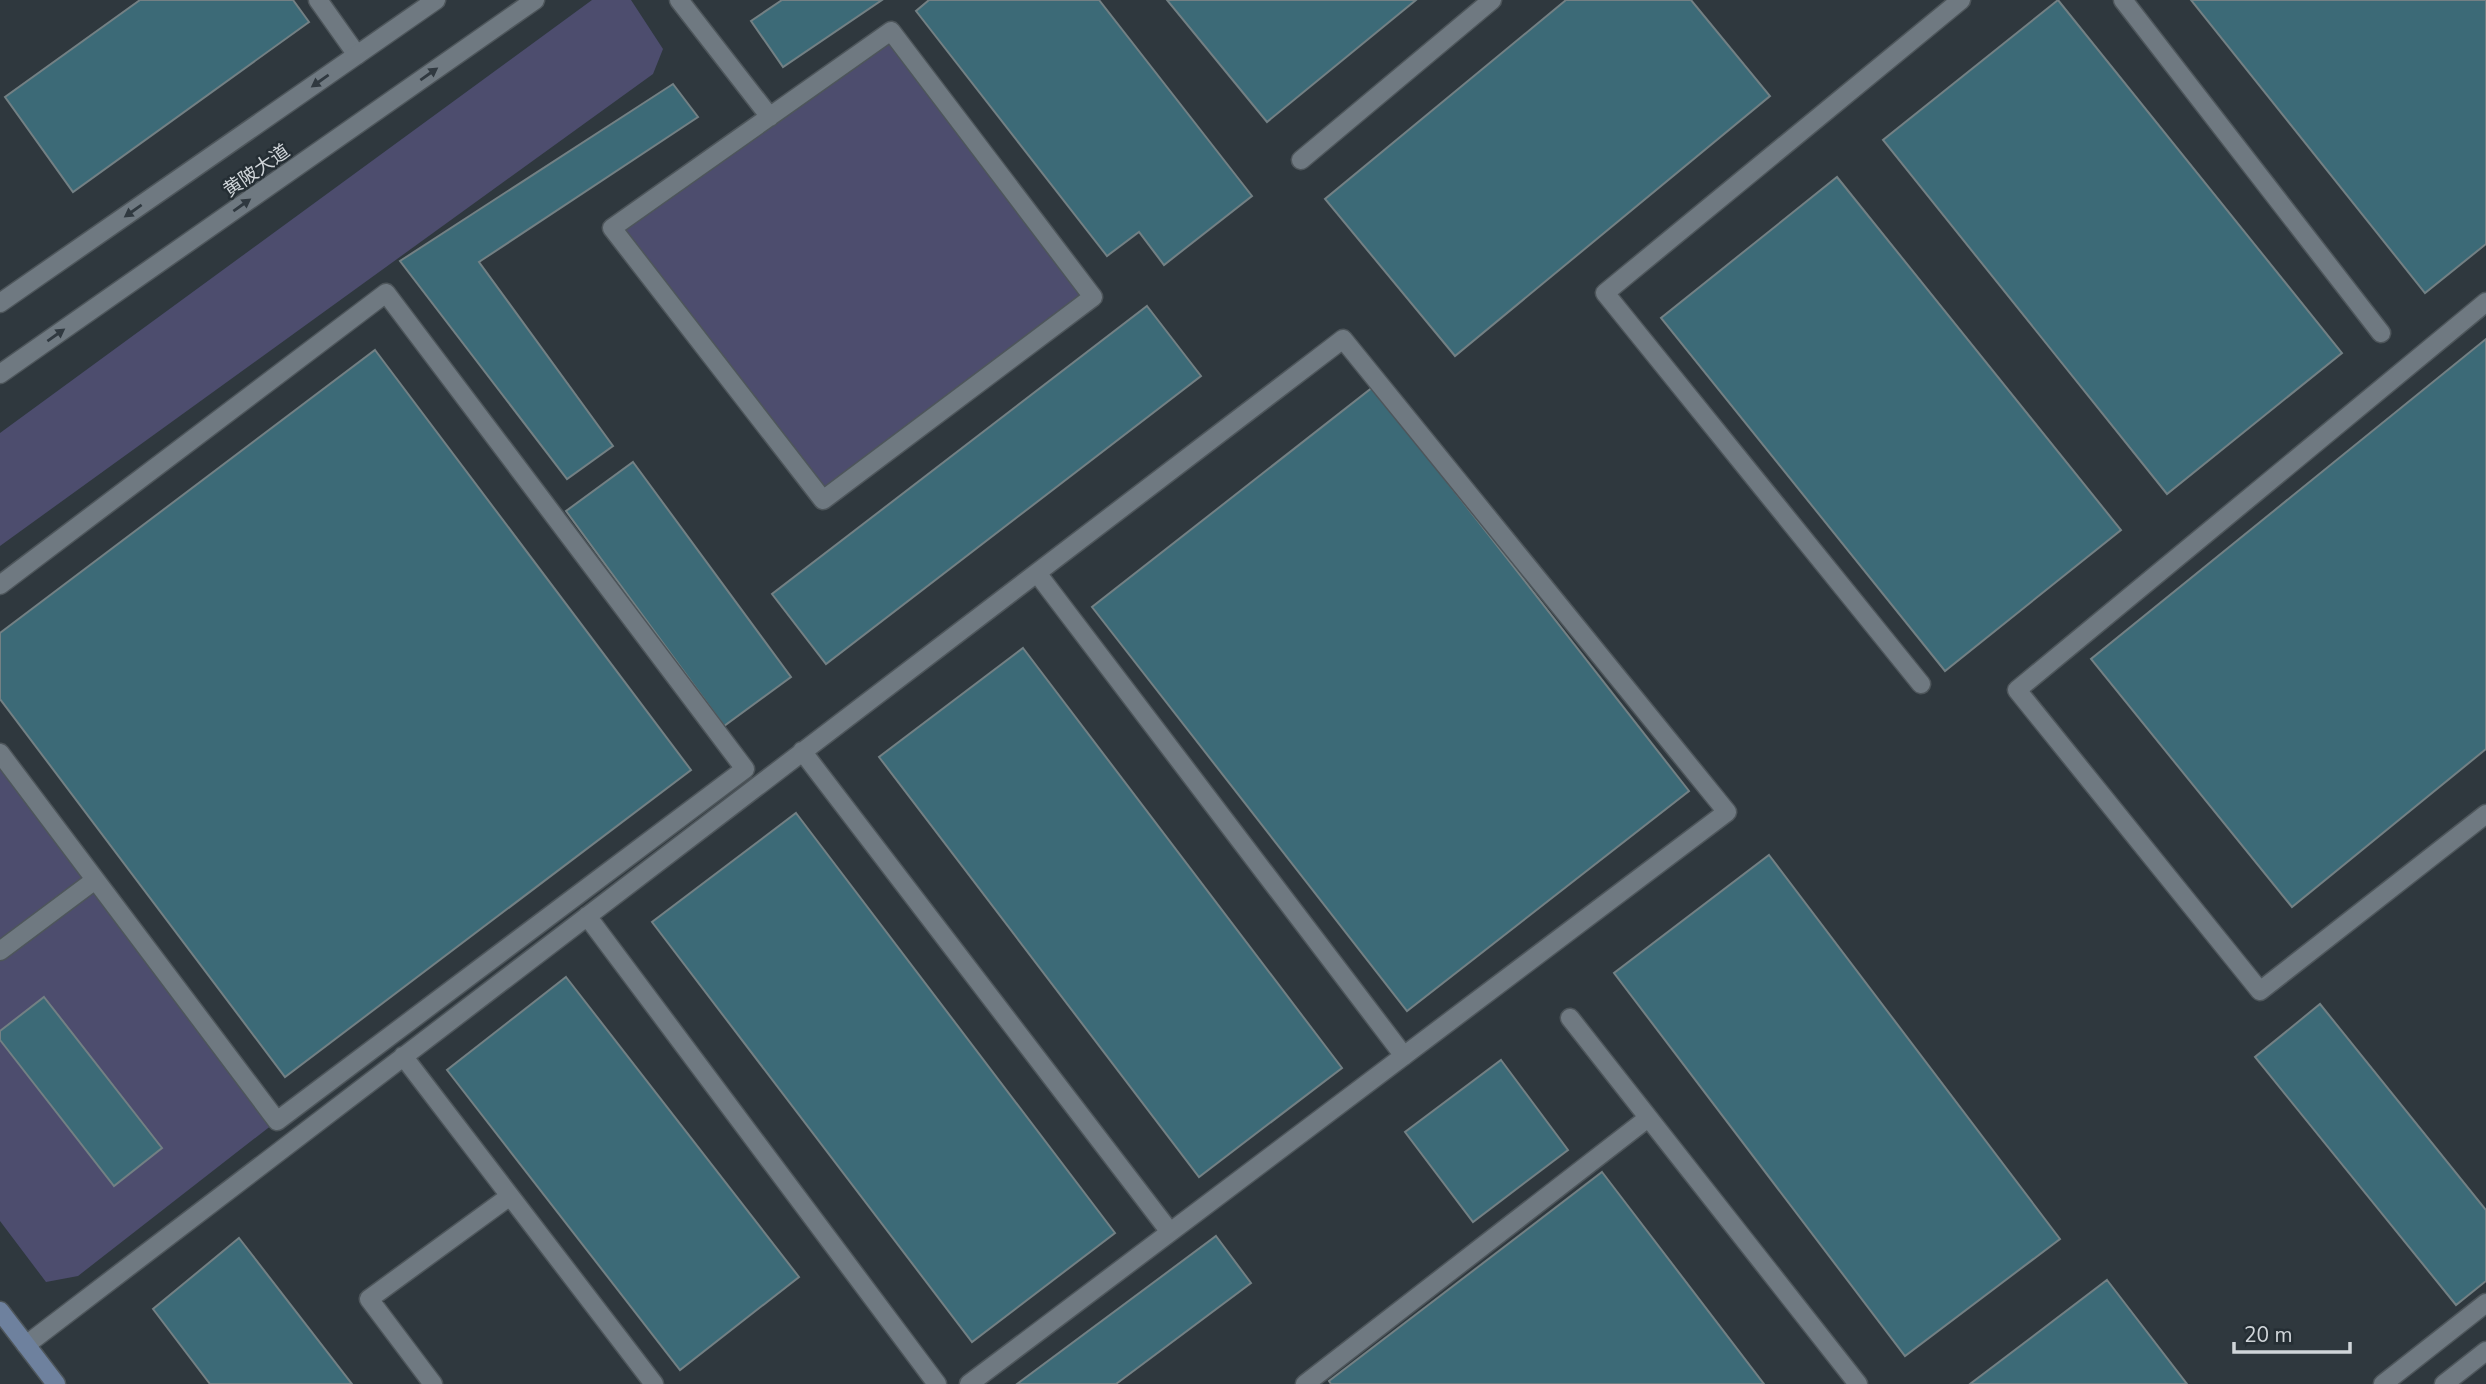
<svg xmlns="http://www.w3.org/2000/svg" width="2486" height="1384" font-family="'Nunito Sans','Noto Sans SC',sans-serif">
<rect width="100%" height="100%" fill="#2f383e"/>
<!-- green -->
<path fill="#4d4d6e" d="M 592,0 L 631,0 L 663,49 L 653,74 L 0,546 L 0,433 Z
M 891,31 L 1093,297 L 823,500 L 612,228 Z
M 0,753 L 277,1121 L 78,1276 L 46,1282 L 0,1221 Z"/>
<!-- building -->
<path fill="#3c6a77" stroke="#738084" stroke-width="2" d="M 140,0 L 293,0 L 309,22 L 73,192 L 5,97 Z
M 782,0 L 882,0 L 783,67 L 751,21 Z
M 929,0 L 1099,0 L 1252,196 L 1164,265 L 1139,232 L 1107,256 L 916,11 Z
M 1167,0 L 1416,0 L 1267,122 Z
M 1566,0 L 1691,0 L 1770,96 L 1455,356 L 1325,199 Z
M 2058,0 L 2342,353 L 2167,494 L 1883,140 Z
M 2191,0 L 2486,0 L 2486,244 L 2425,293 Z
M 673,84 L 698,117 L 479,262 L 613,446 L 567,479 L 400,261 Z
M 1837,177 L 2121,530 L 1945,671 L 1661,318 Z
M 1147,306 L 1201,376 L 826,664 L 772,594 Z
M 2486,339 L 2486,749 L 2292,907 L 2091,659 Z
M 375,350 L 691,770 L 285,1077 L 0,699 L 0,633 Z
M 1373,387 L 1689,791 L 1407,1011 L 1092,607 Z
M 633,462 L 791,677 L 724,726 L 566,511 Z
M 1023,648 L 1342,1068 L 1199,1177 L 879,757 Z
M 796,813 L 1115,1233 L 972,1342 L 652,922 Z
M 1769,855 L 2060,1239 L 1905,1356 L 1614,973 Z
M 566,977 L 799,1277 L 680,1370 L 447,1070 Z
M 44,997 L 162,1148 L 114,1186 L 0,1040 L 0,1031 Z
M 2320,1004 L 2486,1210 L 2486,1281 L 2456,1305 L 2255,1057 Z
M 1501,1060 L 1568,1150 L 1473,1222 L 1405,1132 Z
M 1602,1172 L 1764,1384 L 1331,1384 L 1329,1381 Z
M 1216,1236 L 1251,1283 L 1116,1384 L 1017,1384 Z
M 239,1238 L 352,1384 L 210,1384 L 153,1309 Z
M 2107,1280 L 2187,1384 L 1970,1384 Z"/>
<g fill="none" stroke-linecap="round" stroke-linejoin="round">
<!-- service casing -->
<g stroke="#4e565b" stroke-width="21">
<path id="service" d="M 318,0 L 357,55
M 679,0 L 770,117
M 2123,0 L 2381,333
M 891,31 L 1093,297 L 823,500 L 612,228 Z
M 1301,160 L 1492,0
M 2486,302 L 2017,690 L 2260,991 L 2486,814
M 1037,573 L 1404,1056
M 0,585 L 386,293 L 745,769 L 277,1121 L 0,753
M 1921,684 L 1605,293 L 1961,0
M 802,751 L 1170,1232
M 587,916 L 937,1384
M 0,951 L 95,880
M 1570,1018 L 1858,1384
M 403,1056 L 654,1384
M 26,1345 L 1343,339 L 1727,812 L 969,1384
M 433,1384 L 369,1299 L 510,1196
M 1305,1384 L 1648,1118
M 2383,1384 L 2486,1303
M 2444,1384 L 2486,1351"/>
</g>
<!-- tertiary casing -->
<g stroke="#4e565b" stroke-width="21">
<path id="tertiary" d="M 0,303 L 436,0
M 0,374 L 535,0"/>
</g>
<!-- secondary casing -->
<g stroke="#4e565b" stroke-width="21">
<path id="secondary" d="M 0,1311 L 56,1384"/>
</g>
<!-- service -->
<use href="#service" stroke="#6f7981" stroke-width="18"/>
<!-- tertiary -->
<use href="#tertiary" stroke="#6f7981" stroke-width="18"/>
<!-- secondary -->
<use href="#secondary" stroke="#6e819e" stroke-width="18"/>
</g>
<!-- one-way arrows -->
<defs><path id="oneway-solid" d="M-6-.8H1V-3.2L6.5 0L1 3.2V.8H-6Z" transform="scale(1.75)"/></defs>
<g fill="#303940">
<use href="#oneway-solid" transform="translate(429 74) rotate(-35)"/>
<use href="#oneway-solid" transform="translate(320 81) rotate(145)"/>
<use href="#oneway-solid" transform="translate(242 205) rotate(-35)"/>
<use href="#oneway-solid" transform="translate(133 211) rotate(145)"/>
<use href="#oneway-solid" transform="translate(56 335) rotate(-35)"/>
</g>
<g text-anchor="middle" stroke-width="5" stroke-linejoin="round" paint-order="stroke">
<!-- street labels -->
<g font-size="19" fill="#d0d5d9" stroke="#252e34">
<text transform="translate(256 170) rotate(-35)" y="7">黄陂大道</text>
</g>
</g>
<!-- scale -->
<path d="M2234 1342v10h116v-10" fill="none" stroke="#d0d5d9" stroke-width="3.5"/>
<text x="2244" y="1342" font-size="21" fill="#d0d5d9" stroke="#252e34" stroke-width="5" paint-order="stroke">20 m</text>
</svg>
